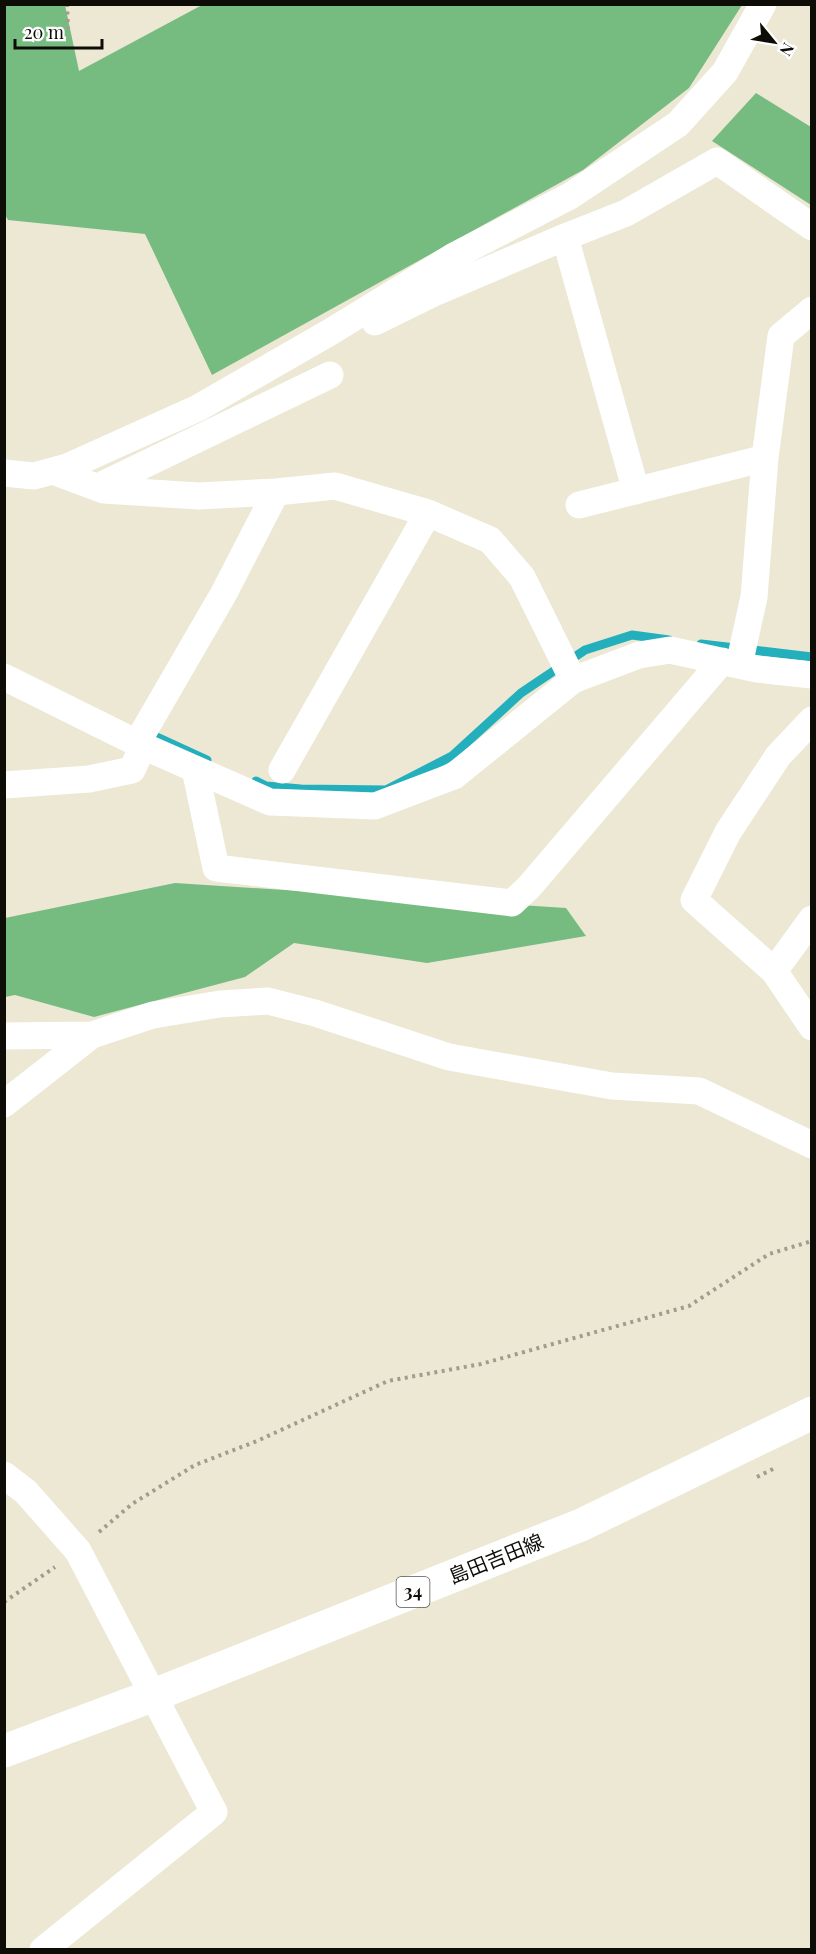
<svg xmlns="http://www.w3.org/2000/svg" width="816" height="1954" font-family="'Playfair Display','Noto Sans JP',serif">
<rect width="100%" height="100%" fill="#ece8d4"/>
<!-- forest -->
<path fill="#76bc80" d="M 4,5 L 65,5 L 79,71 L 202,5 L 742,5 L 689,88 L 583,170 L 212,375 L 145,234 L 8,220 L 5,215 Z
M 756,93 L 811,127 L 811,205 L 712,141 Z
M 175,883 L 566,908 L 586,936 L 427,963 L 294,943 L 245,977 L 94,1017 L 15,995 L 5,997 L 5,918 Z"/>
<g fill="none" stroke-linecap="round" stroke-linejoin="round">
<!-- stream -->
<path stroke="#24afbd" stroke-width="9" d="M 701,644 L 812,657
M 146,732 L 207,760
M 256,781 L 266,786 L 301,789 L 386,790 L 452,756 L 521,693 L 585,650 L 632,635 L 669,640"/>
<!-- path -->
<path stroke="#a09d8e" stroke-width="4" stroke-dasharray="3 4.5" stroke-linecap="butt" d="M 67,4 L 68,31
M 757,1477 L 775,1468
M 99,1532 L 132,1504 L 195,1465 L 257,1441 L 388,1381 L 481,1364 L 689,1306 L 769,1254 L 812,1241
M 4,1602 L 55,1567"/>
<!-- street -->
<path stroke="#fff" stroke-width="27" d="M 565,237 L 636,491
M 375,322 L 436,292 L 565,237 L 626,213 L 717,161 L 812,227
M 53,471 L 104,490 L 199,496 L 276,492 L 224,593 L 137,743
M 4,473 L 34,476 L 67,467 L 198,408 L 332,331 L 454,256 L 570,196 L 678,124 L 725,72 L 763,4
M 98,487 L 330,375
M 276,492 L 335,486 L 428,513 L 282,770
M 579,505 L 765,458
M 739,665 L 754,597 L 765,458 L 781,336 L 812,310
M 4,677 L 143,746 L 132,770 L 89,779 L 4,785
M 573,680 L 639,655 L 670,650 L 757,669 L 812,675
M 812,720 L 778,756 L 728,832 L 694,900 L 774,971 L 812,919
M 143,746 L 270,802 L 375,806 L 454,776 L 573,680 L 522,577 L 490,540 L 428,513
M 195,769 L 216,868 L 512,903 L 529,887 L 722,661
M 774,971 L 812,1027
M 4,1036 L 92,1035 L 153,1015 L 220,1004 L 268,1001 L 315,1013 L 449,1057 L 612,1086 L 699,1091 L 812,1145
M 4,1104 L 92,1035
M 4,1475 L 26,1492 L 78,1551 L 214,1812 L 43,1950"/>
<!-- primary -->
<path stroke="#fff" stroke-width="33" d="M 4,1751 L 154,1695 L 581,1525 L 812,1413"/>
</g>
<g text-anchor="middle" stroke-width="5" stroke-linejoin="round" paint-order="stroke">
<!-- shield labels -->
<rect fill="#fff" stroke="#565551" stroke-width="1.5" x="396.5" y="1577" width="33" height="30" rx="4.5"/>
<g font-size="18" font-weight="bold" fill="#0d0c06">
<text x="413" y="1598">34</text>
</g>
<!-- street labels -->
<g font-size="20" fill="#0d0c06" stroke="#fff">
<text transform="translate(496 1559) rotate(-22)" y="7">島田吉田線</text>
</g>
</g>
<!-- border -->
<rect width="816" height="1954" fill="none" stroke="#0d0c06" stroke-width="12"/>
<!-- north arrow -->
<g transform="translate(774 42) rotate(120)" stroke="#ffffff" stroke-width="4.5" paint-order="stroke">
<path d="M0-4.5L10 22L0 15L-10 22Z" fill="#0d0c06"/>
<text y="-9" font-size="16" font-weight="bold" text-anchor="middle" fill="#0d0c06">N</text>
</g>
<!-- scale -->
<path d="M15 39v9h87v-9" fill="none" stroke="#0d0c06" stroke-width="3"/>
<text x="24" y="39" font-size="18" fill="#0d0c06" stroke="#ffffff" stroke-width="4.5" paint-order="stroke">20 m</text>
</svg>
